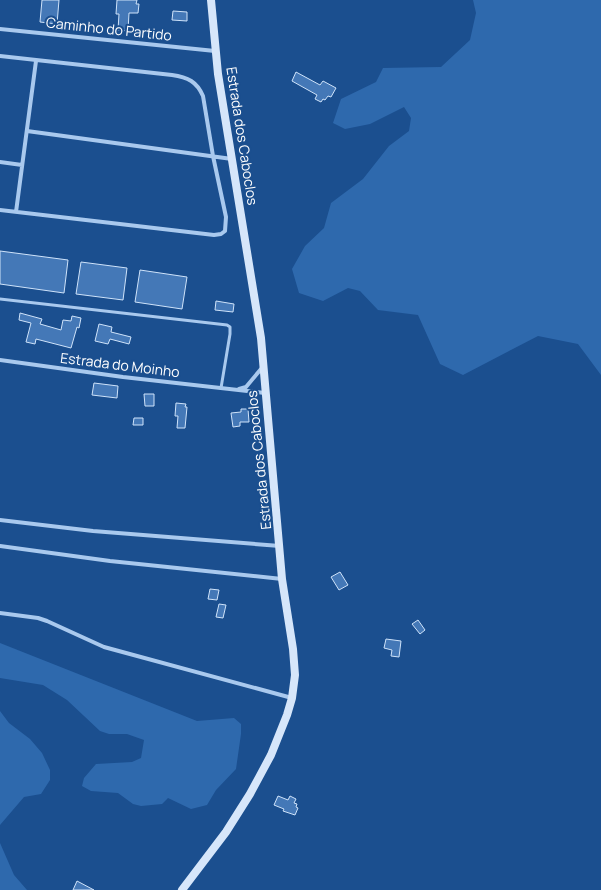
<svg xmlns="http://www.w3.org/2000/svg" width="601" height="890" font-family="Manrope,sans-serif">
<rect width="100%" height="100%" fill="#1b4f8f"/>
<!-- green -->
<path fill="#2e69ad" d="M 473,0 L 601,0 L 601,375 L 578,344 L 538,336 L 463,375 L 440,364 L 418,315 L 378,310 L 360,291 L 348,288 L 323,301 L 299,293 L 292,269 L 305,246 L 324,228 L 331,203 L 363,179 L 389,146 L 409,131 L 411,118 L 404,107 L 370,124 L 345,129 L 333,123 L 341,99 L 376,82 L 383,68 L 441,67 L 470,40 L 476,13 Z
M 0,643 L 197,721 L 234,718 L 241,724 L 241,734 L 236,769 L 216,790 L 207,805 L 191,809 L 168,798 L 162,804 L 141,806 L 133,804 L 118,793 L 91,791 L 82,786 L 84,778 L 96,764 L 132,762 L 141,758 L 144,740 L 127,734 L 109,734 L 100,731 L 67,700 L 43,685 L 0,678 Z
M 0,711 L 9,723 L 30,739 L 42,753 L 50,770 L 50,780 L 41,794 L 24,797 L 0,825 Z
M 0,843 L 14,875 L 27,890 L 0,890 Z"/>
<!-- building -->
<path fill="#4478b7" stroke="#cfe3fa" d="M 42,0 L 59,0 L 57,24 L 40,22 Z
M 117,0 L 137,0 L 136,4 L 139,4 L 138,13 L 129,13 L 128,31 L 118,30 L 119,14 L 116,14 Z
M 173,11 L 187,12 L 187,21 L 172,20 Z
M 296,72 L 320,85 L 323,81 L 336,88 L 331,97 L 328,96 L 325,100 L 323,99 L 321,102 L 315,99 L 317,95 L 292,81 Z
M 0,251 L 68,260 L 64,293 L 0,284 Z
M 81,262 L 127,268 L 123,300 L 76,294 Z
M 140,270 L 187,277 L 182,309 L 135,302 Z
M 216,301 L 234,304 L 233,312 L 215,310 Z
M 20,313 L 42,319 L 40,324 L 61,330 L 63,320 L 71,321 L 72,316 L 81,318 L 79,328 L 77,327 L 71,348 L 36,339 L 35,344 L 26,342 L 31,323 L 19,320 Z
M 99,324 L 112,327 L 111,332 L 131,337 L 129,344 L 110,339 L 108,344 L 95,341 Z
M 94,383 L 118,386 L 117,398 L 92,395 Z
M 144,394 L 154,394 L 154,406 L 145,406 Z
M 176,403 L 186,404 L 185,407 L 187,407 L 185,428 L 177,428 L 178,416 L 175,416 Z
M 241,409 L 248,409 L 249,422 L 240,422 L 240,426 L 233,427 L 231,413 L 241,412 Z
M 134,418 L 143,418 L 143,425 L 133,425 Z
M 340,572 L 348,585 L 339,590 L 331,577 Z
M 210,589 L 219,590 L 217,600 L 208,599 Z
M 219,604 L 226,605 L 223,618 L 216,617 Z
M 418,620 L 425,630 L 420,634 L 412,624 Z
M 386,639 L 401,641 L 399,657 L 391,656 L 392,650 L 384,648 Z
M 278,796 L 288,800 L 290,796 L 296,799 L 294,803 L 297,804 L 296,807 L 298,808 L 295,815 L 283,811 L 284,809 L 274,805 Z
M 77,881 L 94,890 L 73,890 Z"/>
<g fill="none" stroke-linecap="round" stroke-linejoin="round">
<!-- lane -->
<path stroke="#a9c9ee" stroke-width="3" d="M 0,299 L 227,325 L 230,327 L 230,334 L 221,388"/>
<!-- street -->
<path stroke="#a9c9ee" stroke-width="4" d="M 0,29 L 215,51
M 0,56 L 172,75 C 188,77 197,82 203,96 L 213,156 L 226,217 L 225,231 L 221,234 L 214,235 L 0,210
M 27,131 L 232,159
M 0,162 L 22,165
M 16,212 L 36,61
M 0,360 L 123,377 L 265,393
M 239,389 L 246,387 L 261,369 L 263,369
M 0,520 L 93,531 L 280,546
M 0,546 L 110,561 L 282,579
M 0,613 L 38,618 L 47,621 L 104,647 L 292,698"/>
<!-- secondary -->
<path stroke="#d6e6fa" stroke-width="8" d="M 182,890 L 226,832 L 250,794 L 271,755 L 287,715 L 292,698 L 295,675 L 293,649 L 282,579 L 261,338 L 218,74 L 211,0"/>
</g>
<g text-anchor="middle" stroke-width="4" stroke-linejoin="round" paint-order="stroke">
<!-- street labels -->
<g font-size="14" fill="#fff" stroke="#1b4f8f">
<text transform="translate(109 29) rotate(6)" y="5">Caminho do Partido</text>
<text transform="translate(242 136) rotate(81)" y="5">Estrada dos Caboclos</text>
<text transform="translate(120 365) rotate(7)" y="5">Estrada do Moinho</text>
<text transform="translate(259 460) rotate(-96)" y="5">Estrada dos Caboclos</text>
</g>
</g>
</svg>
